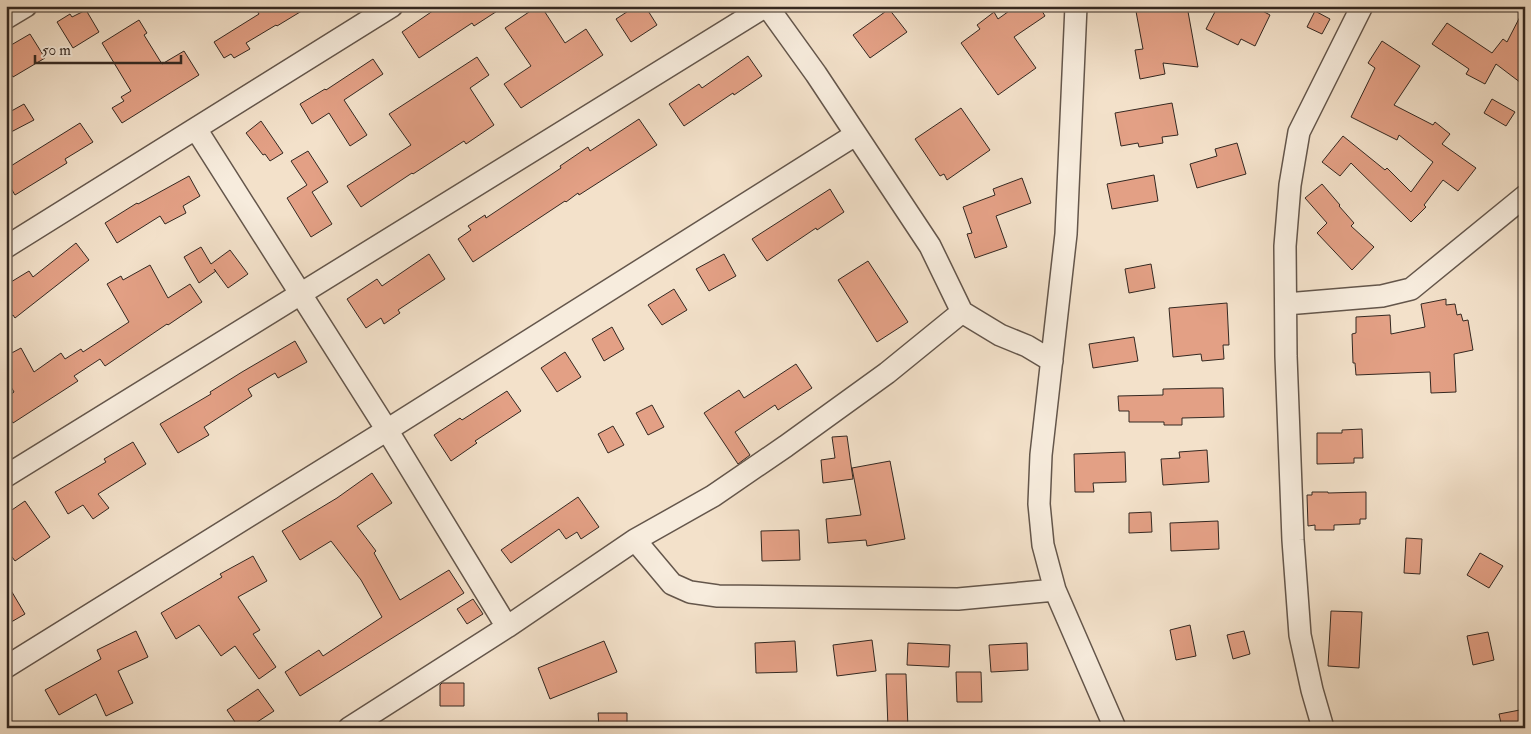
<svg xmlns="http://www.w3.org/2000/svg" width="1531" height="734" font-family="'IM FELL Double Pica',serif">
<rect width="100%" height="100%" fill="#f3e1ca"/>
<filter id="stains"><feTurbulence type="fractalNoise" baseFrequency=".004" numOctaves="4"/><feColorMatrix values="0 0 0 0 .2 0 0 0 0 .09 0 0 0 0 .02 0 0 0 .5 -.17"/></filter>
<radialGradient id="worn" r=".72"><stop offset=".6" stop-color="#630" stop-opacity="0"/><stop offset="1" stop-color="#630" stop-opacity=".3"/></radialGradient>
<!-- building -->
<path fill="#e3a085" stroke="#342821" d="M 254,6 L 310,6 L 277,26 L 276,25 L 246,43 L 250,49 L 234,58 L 231,54 L 224,58 L 214,42 L 259,14 Z
M 440,6 L 505,6 L 474,26 L 472,23 L 419,58 L 402,32 Z
M 538,6 L 541,6 L 565,43 L 586,29 L 603,55 L 521,108 L 504,84 L 531,66 L 505,28 Z
M 636,6 L 645,6 L 657,25 L 631,42 L 616,19 Z
M 1016,6 L 1039,6 L 1045,16 L 1014,37 L 1036,68 L 998,95 L 961,43 L 980,29 L 977,25 L 994,12 L 998,19 Z
M 1135,6 L 1187,6 L 1198,67 L 1163,63 L 1165,74 L 1140,79 L 1135,50 L 1143,49 Z
M 1218,6 L 1253,6 L 1270,15 L 1255,46 L 1241,39 L 1238,45 L 1206,29 Z
M 1525,7 L 1525,86 L 1496,64 L 1485,84 L 1466,74 L 1469,69 L 1432,44 L 1447,23 L 1492,53 L 1503,39 L 1507,42 Z
M 889,9 L 907,32 L 870,58 L 853,35 Z
M 86,10 L 99,32 L 73,48 L 57,22 L 70,14 L 72,17 Z
M 1315,11 L 1330,19 L 1322,34 L 1307,27 Z
M 139,20 L 147,33 L 144,35 L 162,64 L 184,51 L 199,75 L 122,123 L 112,108 L 124,101 L 121,97 L 131,91 L 102,43 Z
M 30,34 L 45,58 L 13,77 L 6,66 L 6,48 Z
M 1382,41 L 1420,66 L 1394,105 L 1433,125 L 1435,122 L 1450,134 L 1442,144 L 1476,168 L 1458,191 L 1443,180 L 1424,205 L 1426,207 L 1411,222 L 1351,163 L 1340,176 L 1322,162 L 1343,136 L 1385,170 L 1387,168 L 1411,192 L 1433,162 L 1399,135 L 1397,140 L 1351,117 L 1375,68 L 1368,63 Z
M 748,56 L 762,76 L 734,95 L 733,93 L 684,126 L 669,104 L 699,84 L 702,88 Z
M 477,57 L 489,75 L 470,88 L 494,125 L 466,144 L 464,141 L 413,174 L 412,173 L 361,207 L 347,186 L 411,145 L 389,114 Z
M 373,59 L 383,74 L 344,100 L 367,135 L 350,146 L 329,113 L 312,124 L 300,104 L 325,89 L 326,90 Z
M 1492,99 L 1515,112 L 1506,126 L 1484,113 Z
M 1172,103 L 1178,135 L 1162,137 L 1163,143 L 1139,147 L 1138,143 L 1121,146 L 1115,113 Z
M 24,104 L 34,120 L 11,132 L 6,124 L 6,114 Z
M 961,108 L 990,150 L 947,180 L 944,174 L 940,176 L 915,139 Z
M 639,119 L 657,145 L 579,195 L 578,193 L 566,202 L 565,201 L 473,262 L 458,239 L 471,230 L 468,226 L 485,215 L 486,218 L 561,168 L 560,166 L 588,147 L 590,151 Z
M 261,121 L 283,153 L 270,161 L 265,154 L 263,155 L 246,133 Z
M 80,123 L 93,142 L 65,159 L 67,163 L 15,195 L 6,180 L 6,169 Z
M 1237,143 L 1246,174 L 1197,188 L 1190,164 L 1217,156 L 1215,149 Z
M 308,151 L 328,182 L 312,192 L 332,224 L 311,237 L 287,198 L 307,185 L 291,161 Z
M 1154,175 L 1158,201 L 1112,209 L 1107,184 Z
M 189,176 L 200,196 L 183,206 L 186,213 L 165,224 L 160,216 L 117,243 L 105,223 L 137,203 L 138,204 Z
M 1022,178 L 1031,203 L 996,216 L 1007,247 L 975,258 L 967,234 L 972,233 L 963,207 L 995,195 L 993,189 Z
M 1322,184 L 1340,205 L 1339,206 L 1354,223 L 1351,226 L 1374,247 L 1352,270 L 1317,233 L 1327,223 L 1305,198 Z
M 830,189 L 844,212 L 817,230 L 816,228 L 767,261 L 752,239 Z
M 76,243 L 89,260 L 15,318 L 13,315 L 6,319 L 6,285 L 29,271 L 33,277 Z
M 201,247 L 211,264 L 230,250 L 248,274 L 228,288 L 214,269 L 216,271 L 199,283 L 184,257 Z
M 429,254 L 445,279 L 398,310 L 400,313 L 384,324 L 381,318 L 366,328 L 347,299 L 377,279 L 382,286 Z
M 724,254 L 736,276 L 709,291 L 696,269 Z
M 868,261 L 908,322 L 877,342 L 838,280 Z
M 1151,264 L 1155,288 L 1129,293 L 1125,269 Z
M 150,265 L 168,298 L 190,284 L 202,302 L 168,325 L 167,324 L 105,366 L 100,359 L 74,376 L 78,381 L 13,423 L 6,412 L 6,398 L 14,392 L 6,378 L 6,356 L 21,348 L 34,372 L 61,353 L 65,359 L 81,349 L 83,352 L 129,322 L 107,284 L 121,276 L 123,280 Z
M 674,289 L 687,310 L 662,325 L 648,305 Z
M 1446,299 L 1446,305 L 1455,304 L 1457,315 L 1461,314 L 1463,321 L 1468,320 L 1473,350 L 1454,354 L 1456,392 L 1431,393 L 1430,372 L 1356,375 L 1355,363 L 1353,363 L 1352,334 L 1356,333 L 1356,317 L 1390,315 L 1391,334 L 1425,327 L 1421,304 Z
M 1227,303 L 1229,345 L 1223,345 L 1224,359 L 1202,361 L 1201,354 L 1173,357 L 1169,308 Z
M 612,327 L 624,349 L 604,361 L 592,339 Z
M 1134,337 L 1138,361 L 1093,368 L 1089,344 Z
M 295,341 L 307,362 L 278,378 L 275,373 L 248,389 L 252,396 L 204,427 L 209,435 L 178,453 L 160,424 L 211,394 L 210,392 L 242,372 Z
M 565,352 L 581,377 L 557,392 L 541,368 Z
M 796,364 L 812,388 L 778,410 L 775,405 L 735,432 L 750,455 L 738,464 L 704,413 L 739,390 L 744,398 Z
M 1212,388 L 1223,388 L 1224,417 L 1182,418 L 1182,425 L 1164,425 L 1164,422 L 1129,422 L 1129,411 L 1119,411 L 1118,396 L 1163,395 L 1163,389 Z
M 507,391 L 521,411 L 475,441 L 477,443 L 451,461 L 434,435 L 460,418 L 462,420 Z
M 652,405 L 664,427 L 648,435 L 636,413 Z
M 613,426 L 624,445 L 608,453 L 598,434 Z
M 1362,429 L 1363,458 L 1354,458 L 1354,463 L 1317,464 L 1317,433 L 1342,433 L 1342,430 Z
M 847,436 L 853,479 L 823,483 L 821,460 L 835,458 L 832,437 Z
M 133,442 L 146,464 L 98,494 L 109,508 L 93,519 L 83,505 L 68,514 L 55,492 L 106,462 L 104,459 Z
M 1207,450 L 1209,482 L 1163,485 L 1161,459 L 1180,458 L 1179,452 Z
M 1125,452 L 1126,482 L 1093,483 L 1094,492 L 1075,492 L 1074,454 Z
M 890,461 L 905,539 L 867,546 L 866,540 L 828,543 L 826,519 L 861,515 L 852,468 Z
M 372,473 L 392,503 L 357,526 L 376,551 L 374,553 L 400,600 L 449,570 L 464,593 L 300,696 L 285,672 L 319,650 L 323,656 L 382,617 L 361,580 L 331,541 L 300,560 L 282,531 L 337,498 Z
M 1312,492 L 1328,492 L 1328,493 L 1366,492 L 1366,519 L 1360,519 L 1360,524 L 1334,525 L 1334,530 L 1315,530 L 1315,525 L 1308,526 L 1307,495 L 1312,495 Z
M 578,497 L 599,527 L 581,539 L 577,532 L 566,539 L 559,529 L 511,563 L 501,550 Z
M 25,501 L 50,537 L 15,561 L 6,549 L 6,514 Z
M 1151,512 L 1152,532 L 1129,533 L 1129,513 Z
M 1218,521 L 1219,549 L 1171,551 L 1170,523 Z
M 799,530 L 800,560 L 762,561 L 761,531 Z
M 1406,538 L 1422,539 L 1420,574 L 1404,573 Z
M 1480,553 L 1503,566 L 1489,588 L 1467,575 Z
M 253,556 L 267,581 L 238,597 L 260,630 L 253,634 L 276,667 L 259,679 L 235,646 L 221,656 L 199,625 L 176,639 L 161,613 L 222,577 L 220,574 Z
M 6,582 L 25,614 L 6,625 Z
M 473,599 L 483,614 L 467,624 L 457,609 Z
M 1331,611 L 1362,612 L 1359,668 L 1328,666 Z
M 1190,625 L 1196,656 L 1176,660 L 1170,630 Z
M 136,631 L 148,657 L 118,671 L 133,703 L 106,716 L 96,694 L 59,715 L 45,690 L 101,659 L 97,650 Z
M 1244,631 L 1250,654 L 1233,659 L 1227,635 Z
M 1488,632 L 1494,660 L 1473,665 L 1467,636 Z
M 872,640 L 876,671 L 837,676 L 833,645 Z
M 604,641 L 617,672 L 550,699 L 538,668 Z
M 795,641 L 797,672 L 756,673 L 755,643 Z
M 908,643 L 950,645 L 949,667 L 907,665 Z
M 1027,643 L 1028,670 L 991,672 L 989,645 Z
M 956,672 L 981,672 L 982,702 L 957,702 Z
M 886,674 L 906,674 L 908,728 L 888,728 Z
M 442,683 L 464,683 L 464,706 L 440,706 L 440,685 Z
M 258,689 L 274,711 L 248,728 L 239,728 L 227,710 Z
M 1525,709 L 1525,728 L 1502,728 L 1499,714 Z
M 598,713 L 627,713 L 627,728 L 599,728 Z"/>
<g fill="none" stroke-linecap="round" stroke-linejoin="round">
<!-- minor casing -->
<g stroke="#64564b" stroke-width="24">
<path id="minor" d="M 767,6 L 816,74 L 930,246 L 962,312 L 1000,335 L 1027,346 L 1052,361
M 1076,6 L 1066,234 L 1041,455 L 1039,504 L 1043,545 L 1055,590 L 1115,728
M 6,18 L 26,6
M 196,129 L 387,430 L 507,627
M 6,247 L 392,6
M 1286,304 L 1382,296 L 1411,289 L 1525,196
M 6,476 L 766,6
M 635,540 L 672,584 L 690,592 L 718,596 L 958,599 L 1055,590
M 6,667 L 387,430 L 855,135
M 349,728 L 507,627 L 635,540 L 713,496 L 786,446 L 887,373 L 962,312
M 1323,728 L 1312,690 L 1300,635 L 1293,540 L 1286,356 L 1285,246 L 1290,185 L 1299,132 L 1362,6"/>
</g>
<!-- minor -->
<use href="#minor" stroke="#f7ecdd" stroke-width="21"/>
</g>
<!-- margin -->
<rect width="1531" height="734" fill="none" stroke="#f3e1ca" stroke-width="25"/>
<rect x="8" y="8" width="1516" height="719" fill="none" stroke="#342821" stroke-width="2.5"/>
<rect x="12" y="12" width="1506" height="709" fill="none" stroke="#342821"/>
<!-- scale -->
<path d="M35 55v8h146v-8" fill="none" stroke="#342821" stroke-width="2.5"/>
<text x="42" y="55" font-size="15" fill="#342821" stroke="#f7ecdd" stroke-width="4" paint-order="stroke">50 m</text>
<rect width="100%" height="100%" filter="url(#stains)"/>
<rect width="100%" height="100%" fill="url(#worn)"/>
</svg>
